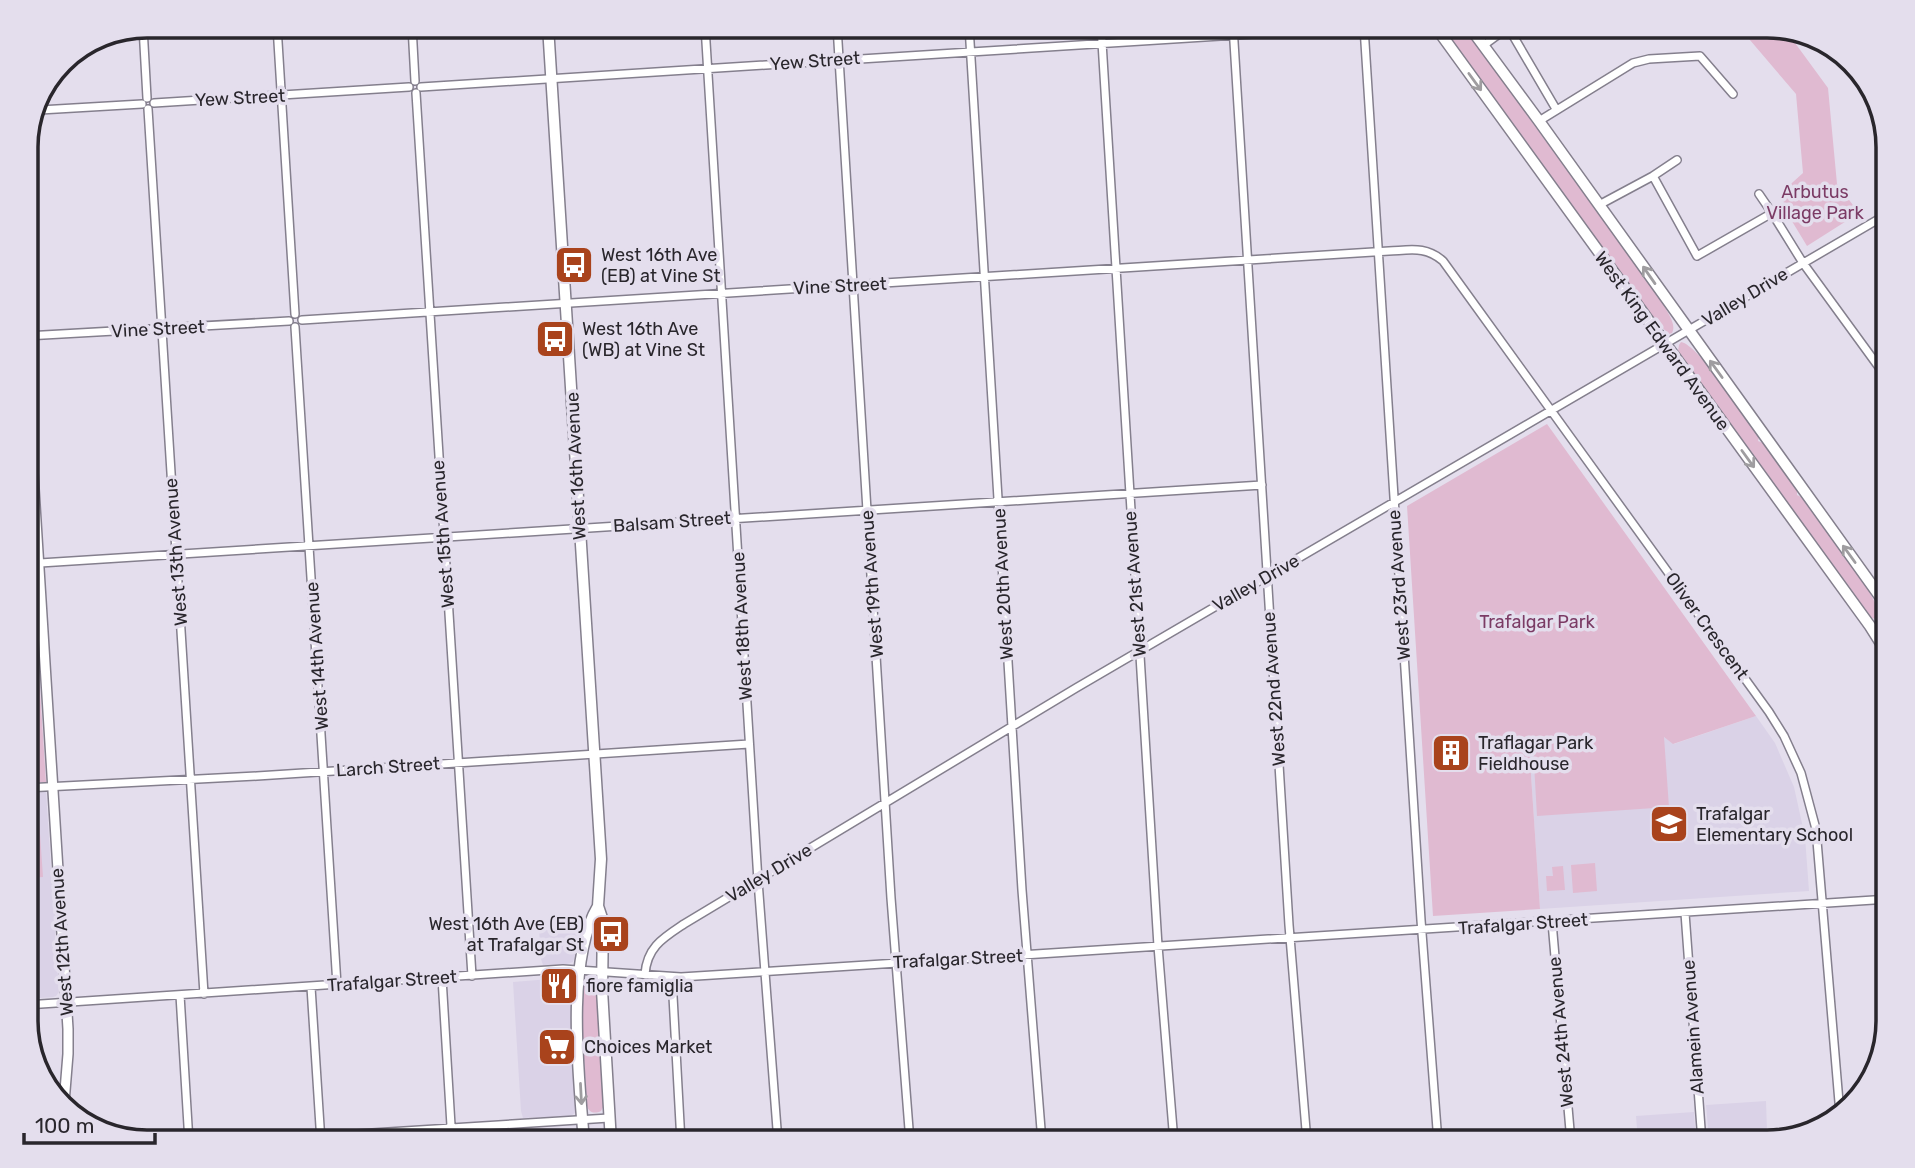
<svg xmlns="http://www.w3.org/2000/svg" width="1915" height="1168" font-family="Rubik,sans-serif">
<rect width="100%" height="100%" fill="#e4deed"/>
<!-- built -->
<path fill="#dad2e7" d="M 1756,716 L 1775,743 L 1794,787 L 1805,837 L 1809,891 L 1540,909 L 1529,745 L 1664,737 L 1674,744 Z
M 46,792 L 59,992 L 56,996 L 53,997 L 27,999 L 26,793 Z
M 583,928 L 573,962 L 567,964 L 543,965 L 541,959 L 539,930 Z
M 564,974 L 571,976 L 572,980 L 576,1112 L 571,1116 L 523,1118 L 521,1111 L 513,982 L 550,979 L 554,975 Z
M 1766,1101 L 1767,1131 L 1765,1137 L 1712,1141 L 1709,1139 L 1706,1105 Z
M 1694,1112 L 1695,1129 L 1698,1132 L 1696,1142 L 1638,1142 L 1636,1116 Z"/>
<!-- green -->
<path fill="#e0bad1" d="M 1440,26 L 1460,26 L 1482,52 L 1663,304 C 1667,312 1677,324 1672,333 L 1669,334 L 1653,319 Z
M 1738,26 L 1767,26 L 1787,32 L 1828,88 L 1837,184 L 1859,213 L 1807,246 L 1784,208 L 1783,191 L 1803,173 L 1796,94 Z
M 1681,342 C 1699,345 1746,419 1759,437 L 1758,441 L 1763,443 L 1797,491 L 1797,495 L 1801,497 L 1866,586 L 1879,610 L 1879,618 L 1875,619 L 1870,617 L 1844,586 L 1787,508 L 1787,502 L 1783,502 L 1694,378 L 1678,351 L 1679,345 Z
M 1547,424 L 1756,716 L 1673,744 L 1664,737 L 1669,807 L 1537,816 L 1533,746 L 1529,745 L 1540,909 L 1433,916 L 1407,506 Z
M 26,477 L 46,782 L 26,783 Z
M 38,805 L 43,877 L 26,878 L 26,806 Z
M 1595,863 L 1597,891 L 1573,893 L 1571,865 Z
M 1563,866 L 1565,890 L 1547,891 L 1546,876 L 1553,876 L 1552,867 Z
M 589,979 L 593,980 L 596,983 L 604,1105 L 601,1111 C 595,1114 589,1113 587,1106 L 581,1007 L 584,984 Z"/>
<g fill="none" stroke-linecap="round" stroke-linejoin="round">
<!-- minor casing -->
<g stroke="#847f8d" stroke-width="10">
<path id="minor" d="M 277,26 L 295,314
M 412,26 L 415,81
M 705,26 L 758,881 L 778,1142
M 837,26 L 891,898 L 910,1142
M 969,26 L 1022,890 L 1042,1142
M 1101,26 L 1158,946 L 1174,1142
M 1233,26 L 1289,925 L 1307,1142
M 143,27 L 147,98
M 1364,27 L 1421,920 L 1438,1142
M 1508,27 L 1556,109
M 1484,45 L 1510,26
M 421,87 L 1377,26
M 416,93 L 472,976
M 154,103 L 409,87
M 148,109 L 204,994
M 40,110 L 142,104
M 1539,121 L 1633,63 L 1649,59 L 1700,56 L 1733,94
M 1653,176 L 1677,160
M 1759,194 L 1772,213
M 1599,205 L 1653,176 L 1697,256 L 1772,213 L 1803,263 L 1889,381
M 302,320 L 1389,251 C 1411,250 1426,246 1443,261 L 1769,712 L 1784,736 L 1801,773 L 1816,829 L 1840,1114
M 295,327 L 337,985
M 26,336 L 289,321
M 40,563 L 1262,485
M 1874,633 L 1889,616
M 26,788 L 257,776 L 749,744
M 1685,913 L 1702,1142
M 1552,922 L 1571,1142
M 645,974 C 647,947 663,938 684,924 L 1076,688 L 1889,213
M 442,978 L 452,1142
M 672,978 L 681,1142
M 311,987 L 321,1142
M 180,995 L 189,1142
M 26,1005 L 563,969 L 681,977 L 1889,899
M 229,1142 L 609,1118"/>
</g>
<!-- tertiary casing -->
<g stroke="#847f8d" stroke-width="12">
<path id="tertiary" d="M 26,362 L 68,1029 L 68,1054 L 64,1103"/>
</g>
<!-- secondary casing -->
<g stroke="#847f8d" stroke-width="13">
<path id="secondary" d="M 548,26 L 601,859 L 598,906 L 603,921 L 602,990 L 611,1142
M 1435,26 L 1870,626 L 1889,656
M 1469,26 L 1539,121 L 1889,609
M 584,1142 C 579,1077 565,962 598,906"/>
</g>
<!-- minor -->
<use href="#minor" stroke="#fff" stroke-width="7"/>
<!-- tertiary -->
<use href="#tertiary" stroke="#fff" stroke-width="9"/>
<!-- secondary -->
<use href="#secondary" stroke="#fff" stroke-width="10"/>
</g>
<!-- one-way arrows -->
<defs><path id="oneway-shaft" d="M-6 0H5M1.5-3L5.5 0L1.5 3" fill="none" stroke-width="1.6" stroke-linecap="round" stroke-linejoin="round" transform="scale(1.75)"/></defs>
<g stroke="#9f9da0">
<use href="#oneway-shaft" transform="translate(1475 82) rotate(54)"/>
<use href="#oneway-shaft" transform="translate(1649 275) rotate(-125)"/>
<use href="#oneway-shaft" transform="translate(1716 369) rotate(-126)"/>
<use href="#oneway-shaft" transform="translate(1748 459) rotate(54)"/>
<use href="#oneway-shaft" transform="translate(1849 554) rotate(-126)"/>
<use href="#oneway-shaft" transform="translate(581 1094) rotate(87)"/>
</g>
<!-- icons -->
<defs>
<g id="bus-square" transform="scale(2.0125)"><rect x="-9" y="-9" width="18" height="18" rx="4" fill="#a9431c" stroke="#e4deed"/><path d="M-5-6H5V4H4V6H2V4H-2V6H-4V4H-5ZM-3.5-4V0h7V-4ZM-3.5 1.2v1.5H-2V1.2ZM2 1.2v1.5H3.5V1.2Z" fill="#fff"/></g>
<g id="building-square" transform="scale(2.0125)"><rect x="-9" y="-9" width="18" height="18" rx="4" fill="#a9431c" stroke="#e4deed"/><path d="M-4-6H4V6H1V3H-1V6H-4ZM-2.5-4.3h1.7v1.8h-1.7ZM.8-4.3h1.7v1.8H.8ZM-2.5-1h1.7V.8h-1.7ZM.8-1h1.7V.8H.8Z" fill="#fff"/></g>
<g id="school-square" transform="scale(2.0125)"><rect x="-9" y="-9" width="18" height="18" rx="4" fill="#a9431c" stroke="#e4deed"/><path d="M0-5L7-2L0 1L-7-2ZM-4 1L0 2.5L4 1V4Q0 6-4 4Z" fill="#fff"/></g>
<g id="restaurant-square" transform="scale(2.0125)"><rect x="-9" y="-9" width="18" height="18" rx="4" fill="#a9431c" stroke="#e4deed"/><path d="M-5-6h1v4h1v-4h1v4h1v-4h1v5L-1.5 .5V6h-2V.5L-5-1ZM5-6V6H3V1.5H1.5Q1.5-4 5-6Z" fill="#fff"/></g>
<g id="supermarket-square" transform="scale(2.0125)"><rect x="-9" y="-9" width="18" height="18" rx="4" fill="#a9431c" stroke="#e4deed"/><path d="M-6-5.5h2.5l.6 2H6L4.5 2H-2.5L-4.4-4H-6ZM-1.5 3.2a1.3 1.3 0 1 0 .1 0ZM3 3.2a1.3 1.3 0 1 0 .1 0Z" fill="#fff"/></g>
</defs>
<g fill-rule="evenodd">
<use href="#bus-square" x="574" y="265"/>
<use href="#bus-square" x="555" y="339"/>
<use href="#building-square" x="1451" y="753"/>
<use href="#school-square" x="1669" y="824"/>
<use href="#bus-square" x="611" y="934"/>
<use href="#restaurant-square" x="559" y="986"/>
<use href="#supermarket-square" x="557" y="1047"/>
</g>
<g text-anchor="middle" stroke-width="7" stroke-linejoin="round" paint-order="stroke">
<!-- street labels -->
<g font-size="18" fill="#29262c" stroke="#e4deed">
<text transform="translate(815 61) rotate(-4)" y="6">Yew Street</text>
<text transform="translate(240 98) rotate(-3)" y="6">Yew Street</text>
<text transform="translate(840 286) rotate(-3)" y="6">Vine Street</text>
<text transform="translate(1745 297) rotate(-31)" y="6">Valley Drive</text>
<text transform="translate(158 329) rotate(-3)" y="6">Vine Street</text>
<text transform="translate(1662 341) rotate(54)" y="6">West King Edward Avenue</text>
<text transform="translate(576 466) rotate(-93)" y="6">West 16th Avenue</text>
<text transform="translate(672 522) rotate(-4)" y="6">Balsam Street</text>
<text transform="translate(443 534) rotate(-94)" y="6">West 15th Avenue</text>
<text transform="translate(176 552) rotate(-94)" y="6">West 13th Avenue</text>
<text transform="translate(1256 583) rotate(-30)" y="6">Valley Drive</text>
<text transform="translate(872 584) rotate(-94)" y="6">West 19th Avenue</text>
<text transform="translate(1003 584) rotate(-93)" y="6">West 20th Avenue</text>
<text transform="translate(1135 584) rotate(-94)" y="6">West 21st Avenue</text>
<text transform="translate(1399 585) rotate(-94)" y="6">West 23rd Avenue</text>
<text transform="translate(742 626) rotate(-93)" y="6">West 18th Avenue</text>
<text transform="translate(1707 626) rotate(54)" y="6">Oliver Crescent</text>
<text transform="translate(317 656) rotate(-94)" y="6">West 14th Avenue</text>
<text transform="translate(1274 689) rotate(-94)" y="6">West 22nd Avenue</text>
<text transform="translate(388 767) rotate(-4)" y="6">Larch Street</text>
<text transform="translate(769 873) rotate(-31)" y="6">Valley Drive</text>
<text transform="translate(1523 924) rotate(-4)" y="6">Trafalgar Street</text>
<text transform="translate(62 942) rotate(-94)" y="6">West 12th Avenue</text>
<text transform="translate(958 959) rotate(-3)" y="6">Trafalgar Street</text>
<text transform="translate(392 981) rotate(-4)" y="6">Trafalgar Street</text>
<text transform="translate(1693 1027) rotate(-94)" y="6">Alamein Avenue</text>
<text transform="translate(1561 1032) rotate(-95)" y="6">West 24th Avenue</text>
</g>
<!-- park labels -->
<g font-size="18" fill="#7b3b65" stroke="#e4deed">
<text x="1815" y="198">Arbutus<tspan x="1815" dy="21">Village Park</tspan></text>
<text x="1537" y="628">Trafalgar Park</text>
</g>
<!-- poi labels -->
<g font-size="18" fill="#29262c" stroke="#e4deed" text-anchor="start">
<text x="601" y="261">West 16th Ave<tspan x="601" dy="21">(EB) at Vine St</tspan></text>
<text x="582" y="335">West 16th Ave<tspan x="582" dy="21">(WB) at Vine St</tspan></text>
<text x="1478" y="749">Traflagar Park<tspan x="1478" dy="21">Fieldhouse</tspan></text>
<text x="1696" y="820">Trafalgar<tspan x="1696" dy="21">Elementary School</tspan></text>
<text x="584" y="930" text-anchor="end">West 16th Ave (EB)<tspan x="584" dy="21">at Trafalgar St</tspan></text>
<text x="586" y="992">fiore famiglia</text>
<text x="584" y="1053">Choices Market</text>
</g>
</g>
<!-- crop -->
<path d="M0 0H1915V1168H0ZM147 38H1767A109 109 0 0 1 1876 147V1021A109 109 0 0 1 1767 1130H147A109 109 0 0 1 38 1021V147A109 109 0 0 1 147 38Z" fill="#e4deed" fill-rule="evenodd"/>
<path fill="none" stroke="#29262c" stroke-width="3.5" d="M147 38H1767A109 109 0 0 1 1876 147V1021A109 109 0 0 1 1767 1130H147A109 109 0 0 1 38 1021V147A109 109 0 0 1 147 38Z"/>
<!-- scale -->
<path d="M24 1133v10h131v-10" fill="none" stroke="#29262c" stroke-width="3.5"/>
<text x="35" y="1133" font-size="21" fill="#29262c" stroke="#e4deed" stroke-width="5" paint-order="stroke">100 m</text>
</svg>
